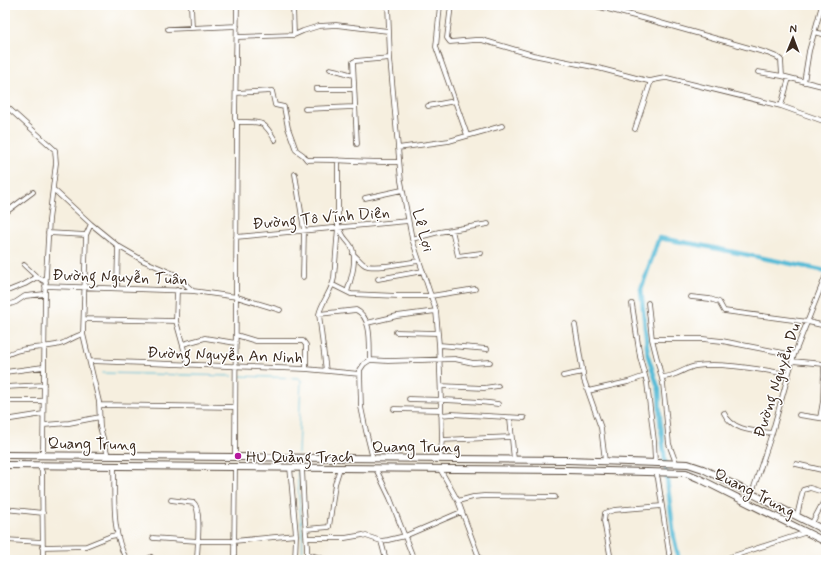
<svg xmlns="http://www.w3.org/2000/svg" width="831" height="565" font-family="Mynerve,sans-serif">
<rect width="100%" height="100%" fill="#fff"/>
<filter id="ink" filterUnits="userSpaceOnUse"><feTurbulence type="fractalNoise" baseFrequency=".025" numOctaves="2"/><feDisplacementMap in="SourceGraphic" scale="8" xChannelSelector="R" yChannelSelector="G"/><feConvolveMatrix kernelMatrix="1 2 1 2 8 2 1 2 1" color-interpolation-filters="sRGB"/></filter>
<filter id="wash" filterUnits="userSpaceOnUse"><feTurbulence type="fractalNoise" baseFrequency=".012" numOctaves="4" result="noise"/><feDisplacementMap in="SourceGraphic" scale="16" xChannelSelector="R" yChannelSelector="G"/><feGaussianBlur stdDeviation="0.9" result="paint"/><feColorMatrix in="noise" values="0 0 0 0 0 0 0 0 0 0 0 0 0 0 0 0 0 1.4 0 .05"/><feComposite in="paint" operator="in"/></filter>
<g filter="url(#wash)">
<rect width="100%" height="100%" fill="#f6efdf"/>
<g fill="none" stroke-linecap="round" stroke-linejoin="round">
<!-- stream -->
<path stroke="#59bcd7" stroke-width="1" d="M 102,373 L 232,376
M 239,376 L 299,378 L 301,380 L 298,454
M 298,472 C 297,501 305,531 302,560"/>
<!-- canal -->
<path stroke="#59bcd7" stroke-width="4.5" d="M 679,560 L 674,538 L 660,419 L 659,390 L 648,356 L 641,289 L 659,238 L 699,245 L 826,271"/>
</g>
</g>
<g filter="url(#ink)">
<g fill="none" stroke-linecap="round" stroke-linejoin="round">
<!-- minor casing -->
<g stroke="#57483b" stroke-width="5.5">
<path id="minor" d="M 191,5 L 192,28
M 293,5 L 294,35
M 388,5 L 390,58 L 401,181 L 412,239 L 436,311 L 439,345 L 441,401 L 442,440 L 440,459
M 440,5 L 436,47 L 467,135
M 451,5 L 447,38 L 450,42 L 475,40 L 482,40 L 533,55 L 598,68 L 648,81 C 654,81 659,78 667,78 L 781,106 L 826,122
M 592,5 L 650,20 L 767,53 L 777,57 L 781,60 L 782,76 L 826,87
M 168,29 L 237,26
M 815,32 L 826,35
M 237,37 L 294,35 L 303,31 L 319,26 L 336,25 L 388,31
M 330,69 L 339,71 L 353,75
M 758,72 L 782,76
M 804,82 L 809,51 L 822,5
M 316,89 L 354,89
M 236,93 L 272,91 L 275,105 L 284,107 L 288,128 L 296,150 L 303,155 L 307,160 C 338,159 368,163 398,162
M 5,105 L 55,150 L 56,163 L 49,220 L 45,294 L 43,450 L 39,455
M 428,106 L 455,101
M 781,106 L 789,78
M 305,109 L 354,107
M 237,122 C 260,122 263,119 275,140
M 635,129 L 651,81
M 357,144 L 353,62 L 355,61 L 390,58
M 398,148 L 449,141 L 502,126
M 295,174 L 304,230 L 303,277
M 53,189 L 91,224 L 118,246 L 144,261 L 174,274 L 193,291 L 237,297 L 280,310
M 365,198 L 402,190
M 5,213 L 33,192
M 91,224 L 86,235 L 83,334 L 99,402 L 100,427 L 108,456
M 340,227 C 342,238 346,238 351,246 C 358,259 351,279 347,292
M 452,230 L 458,256 L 481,253
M 48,233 L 86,235
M 236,237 L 408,221
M 412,239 L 439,232 L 488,224
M 353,254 C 357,257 361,263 365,265 C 374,270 408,262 419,261
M 24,265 L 37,277 L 46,282
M 378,279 L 423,271
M 333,285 L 351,294 L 398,296 L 431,296 L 475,289
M 45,286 L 193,291
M 117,288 L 118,246
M 177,290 L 176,321 L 188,364
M 5,292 L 25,284 L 37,277
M 691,297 L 710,299 L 719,302 L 724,311 L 808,322 L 826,326
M 648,303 L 652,339 L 663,383 L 669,444 L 676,463
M 632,304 L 640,357 L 647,383 L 654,441 L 655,462
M 5,306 L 16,302 L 25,296 L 45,294
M 319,314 L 356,310 C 373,318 369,345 370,360
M 84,319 L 176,321
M 367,323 L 397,316 L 436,311
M 575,325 L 584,380 L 601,428 L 605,461
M 396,332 L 438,333
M 236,335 L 256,341 L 303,341 L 306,345 L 306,369
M 652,339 L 703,339 L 722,341 L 794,355
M 183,344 L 205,338 L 236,343
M 439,345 L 487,349
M 5,356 C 21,346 42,349 60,344 C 68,342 74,336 83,334
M 90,361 L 306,369 L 360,374
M 792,361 L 824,364 L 826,363
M 326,371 L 319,314 C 322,301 332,291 334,278 L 338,227 L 338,160
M 5,372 L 43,367
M 563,376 L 583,372
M 662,377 C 676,377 684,368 696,366 C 722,362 762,370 788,374
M 441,386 L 484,388 L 498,386
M 5,387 L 44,385
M 588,391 L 628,382 L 645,376
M 409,399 C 439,400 468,400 498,404
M 5,401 L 43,401
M 99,405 L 235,407
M 394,409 L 441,410
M 724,413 C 732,431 755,431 772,433
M 441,415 L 452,414 L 524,418
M 799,415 L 826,419
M 510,418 L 514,460
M 820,418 L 823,401 L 824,364
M 5,420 L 43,414
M 44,425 L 69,423 L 100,417
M 442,440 L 511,437
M 235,457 L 237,122 L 235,119 L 237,5
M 373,459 L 366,431 L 361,407 L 360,370 L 364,364 L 370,360 L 388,361 L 455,359 L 473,363 L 490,362
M 796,464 L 826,471
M 39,465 L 42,472 L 43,560
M 114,466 C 115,496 111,534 127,560
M 290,467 L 296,535 L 295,560
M 302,468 L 304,509 L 307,547 L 307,560
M 376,469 L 390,498 L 414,560
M 440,469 L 458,501 L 480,560
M 656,472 L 658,479 L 670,560
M 752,493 L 772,433 L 794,355 L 826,275
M 171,500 L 194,503 C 202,511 197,548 197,560
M 458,501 L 473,497 L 484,496 L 555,497
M 5,509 L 43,513
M 797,516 L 803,490 L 810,488 L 826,493
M 812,523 L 826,497
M 306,529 L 329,527 L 335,484 L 340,468
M 153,538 L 198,541 L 234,541 L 296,535
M 307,538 L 345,538 L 363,535 L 381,541 L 388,540 L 405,536 L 461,512
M 5,540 L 42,542
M 381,541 L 385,556 L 384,560
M 42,547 L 86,546 L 111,536 L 117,535
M 307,554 L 327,560
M 146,560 L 151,557
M 234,560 L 235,467
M 611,560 L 604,521 L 605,513 L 614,510 L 662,506
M 721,560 L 807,532"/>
</g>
<!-- highway casing -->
<g stroke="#57483b" stroke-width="8">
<path id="highway" d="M 5,455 L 567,460 L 688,464 L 703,469 L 826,531
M 5,465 L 567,470 L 686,473 L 698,478 L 826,542"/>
</g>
<!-- minor -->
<use href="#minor" stroke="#fff" stroke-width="4"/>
<!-- highway -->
<use href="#highway" stroke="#fff" stroke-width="6"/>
</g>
</g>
<!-- markers -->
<circle fill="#b5179e" stroke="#fff" stroke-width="1.5" cx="238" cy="456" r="4"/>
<g text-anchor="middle" stroke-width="3" stroke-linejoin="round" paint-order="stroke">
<!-- street labels -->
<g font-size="16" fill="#3b2a1e" stroke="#fff">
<text transform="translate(321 217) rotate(-5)" y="6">Đường Tô Vĩnh Diện</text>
<text transform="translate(424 230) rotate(75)" y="6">Lê Lợi</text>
<text transform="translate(120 276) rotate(2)" y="6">Đường Nguyễn Tuân</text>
<text transform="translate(225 354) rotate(2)" y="6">Đường Nguyễn An Ninh</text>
<text transform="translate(776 380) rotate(-72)" y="6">Đường Nguyễn Du</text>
<text transform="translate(92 443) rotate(1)" y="6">Quang Trung</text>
<text x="416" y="452">Quang Trung</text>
<text transform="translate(755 492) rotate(27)" y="6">Quang Trung</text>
</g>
<!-- poi labels -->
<g font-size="16" fill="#3b2a1e" stroke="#fff" text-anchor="start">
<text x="246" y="462">HU Quảng Trạch</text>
</g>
</g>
<!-- margin -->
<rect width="831" height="565" fill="none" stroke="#fff" stroke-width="20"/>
<!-- north arrow -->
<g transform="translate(793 38) rotate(1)" stroke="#ffffff" stroke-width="3" paint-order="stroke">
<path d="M0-3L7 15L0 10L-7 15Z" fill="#3b2a1e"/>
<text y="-6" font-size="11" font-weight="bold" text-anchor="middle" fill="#3b2a1e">N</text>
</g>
</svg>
